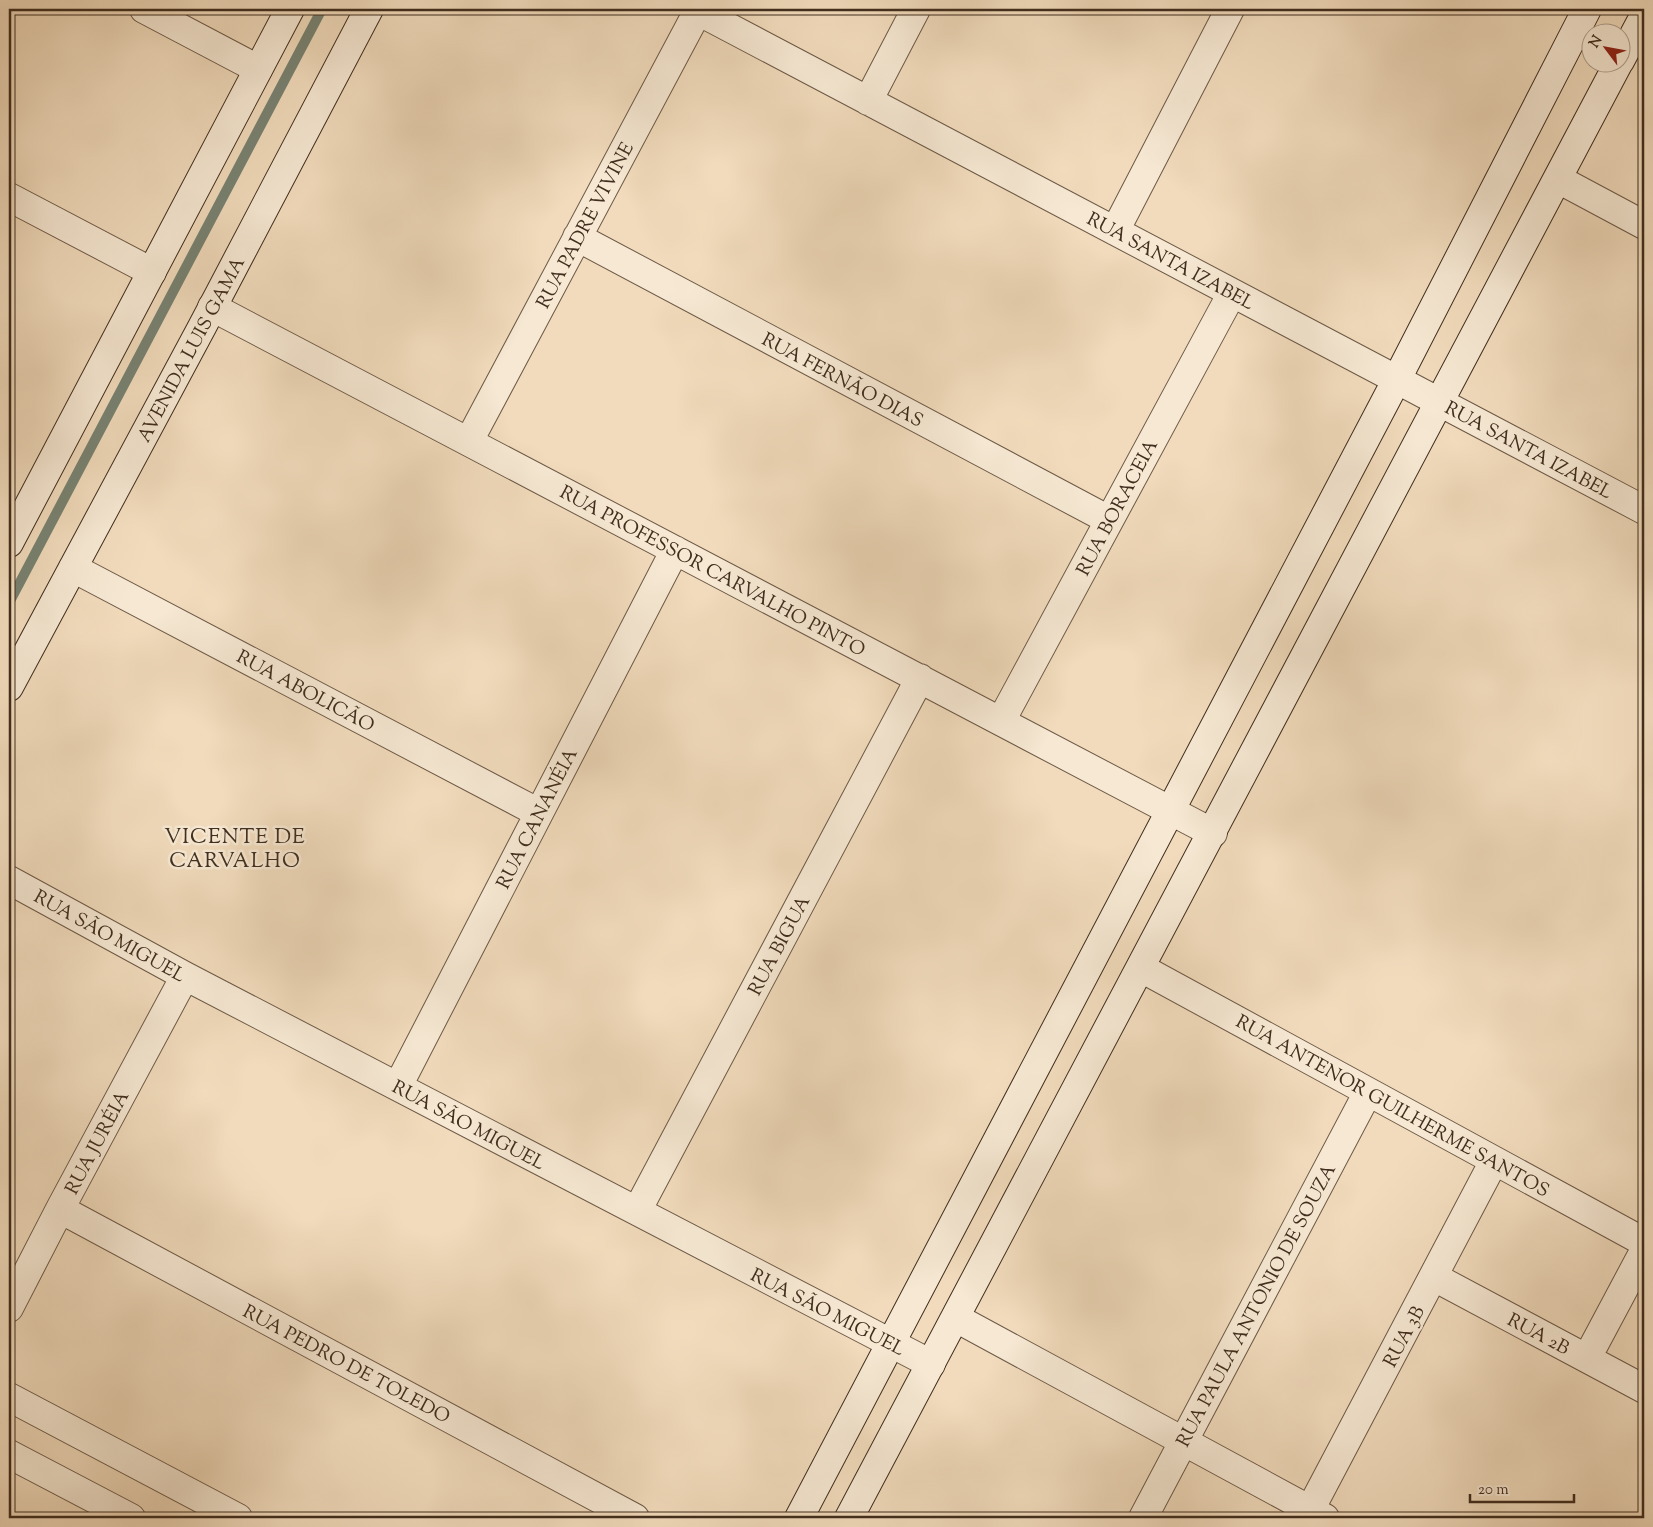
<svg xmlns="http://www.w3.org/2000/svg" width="1653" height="1527" font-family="'Sorts Mill Goudy',serif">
<rect width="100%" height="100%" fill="#f1dbbc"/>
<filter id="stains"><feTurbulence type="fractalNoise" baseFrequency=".004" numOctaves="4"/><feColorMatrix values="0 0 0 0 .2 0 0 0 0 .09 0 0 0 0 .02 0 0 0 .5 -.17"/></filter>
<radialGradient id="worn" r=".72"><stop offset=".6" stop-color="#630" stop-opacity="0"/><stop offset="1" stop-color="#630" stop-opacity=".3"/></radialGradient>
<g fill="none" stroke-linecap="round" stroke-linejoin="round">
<!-- stream -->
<path stroke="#788373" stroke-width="10" d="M 9,603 L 322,9"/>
<!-- street casing -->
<g stroke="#6d5946" stroke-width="30">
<path id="street" d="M 144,9 L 258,69
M 698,11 L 1644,510
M 868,101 L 916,9
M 1558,179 L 1644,225
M 9,197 L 152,272
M 1115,231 L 1230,9
M 577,237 L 1109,520
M 212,307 L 1213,833
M 469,441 L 699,9
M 73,568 L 539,813
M 1001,721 L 1232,293
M 9,880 L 185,976 L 931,1364
M 1141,968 L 1644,1242
M 398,1086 L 675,550
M 60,1209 L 635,1518
M 637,1211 L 920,678
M 1434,1277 L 1644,1389
M 9,1308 L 60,1209 L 185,976
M 956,1318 L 1325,1518
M 1587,1358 L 1644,1251
M 9,1397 L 238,1518
M 9,1454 L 131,1518
M 1310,1510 L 1494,1161
M 1143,1518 L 1368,1092"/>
</g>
<!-- secondary casing -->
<g stroke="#412e1e" stroke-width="30">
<path id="secondary" d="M 1620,61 L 1644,16
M 9,543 L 290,9
M 9,687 L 202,327 L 369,9
M 799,1518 L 1397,379 L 1587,9
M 849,1518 L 1619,62"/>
</g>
<!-- street -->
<use href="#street" stroke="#f6e8d3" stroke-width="28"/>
<!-- secondary -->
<use href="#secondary" stroke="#f6e8d3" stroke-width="28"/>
</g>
<g text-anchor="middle" stroke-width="5" stroke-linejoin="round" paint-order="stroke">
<!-- street labels -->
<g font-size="19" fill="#412e1e" stroke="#f6e8d3">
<text transform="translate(584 225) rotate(-62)" y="7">RUA PADRE VIVINE</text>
<text transform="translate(1171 260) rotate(28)" y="7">RUA SANTA IZABEL</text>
<text transform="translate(190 349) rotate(-62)" y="7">AVENIDA LUIS GAMA</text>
<text transform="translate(843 379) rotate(28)" y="7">RUA FERNÃO DIAS</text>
<text transform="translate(1529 449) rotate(28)" y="7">RUA SANTA IZABEL</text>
<text transform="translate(1116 507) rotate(-62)" y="7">RUA BORACEIA</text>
<text transform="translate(713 570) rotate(28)" y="7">RUA PROFESSOR CARVALHO PINTO</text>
<text transform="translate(306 690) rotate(28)" y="7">RUA ABOLICÃO</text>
<text transform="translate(536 818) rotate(-63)" y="7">RUA CANANÉIA</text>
<text transform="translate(110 935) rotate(29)" y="7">RUA SÃO MIGUEL</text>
<text transform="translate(778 945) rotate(-62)" y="7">RUA BIGUA</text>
<text transform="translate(1393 1105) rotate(29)" y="7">RUA ANTENOR GUILHERME SANTOS</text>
<text transform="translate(469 1124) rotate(28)" y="7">RUA SÃO MIGUEL</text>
<text transform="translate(96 1142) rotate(-62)" y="7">RUA JURÉIA</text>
<text transform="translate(1255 1305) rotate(-62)" y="7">RUA PAULA ANTONIO DE SOUZA</text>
<text transform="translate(828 1311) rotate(27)" y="7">RUA SÃO MIGUEL</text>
<text transform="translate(1539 1333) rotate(28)" y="7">RUA 2B</text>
<text transform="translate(1403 1336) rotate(-62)" y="7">RUA 3B</text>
<text transform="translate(347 1363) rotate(28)" y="7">RUA PEDRO DE TOLEDO</text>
</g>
<!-- quarter labels -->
<g font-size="21" letter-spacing="1" fill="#412e1e" stroke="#f6e8d3">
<text x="235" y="843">VICENTE DE<tspan x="235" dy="24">CARVALHO</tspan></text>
</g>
</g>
<!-- margin -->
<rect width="1653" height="1527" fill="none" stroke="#f1dbbc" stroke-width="30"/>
<rect x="10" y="10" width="1633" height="1507" fill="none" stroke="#412e1e" stroke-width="2.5"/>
<rect x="15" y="15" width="1623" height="1497" fill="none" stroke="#412e1e"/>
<!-- north arrow -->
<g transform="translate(1606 48) rotate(302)"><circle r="24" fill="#f6e8d3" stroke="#ae9e8b"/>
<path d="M0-4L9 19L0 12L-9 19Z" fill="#8f2418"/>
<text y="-8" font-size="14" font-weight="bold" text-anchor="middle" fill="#412e1e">N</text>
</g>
<!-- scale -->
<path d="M1470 1494v8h104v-8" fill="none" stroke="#412e1e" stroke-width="2.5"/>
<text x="1478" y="1494" font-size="15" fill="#412e1e" stroke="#f6e8d3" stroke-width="4" paint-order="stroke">20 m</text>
<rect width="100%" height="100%" filter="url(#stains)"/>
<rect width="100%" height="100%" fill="url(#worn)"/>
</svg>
